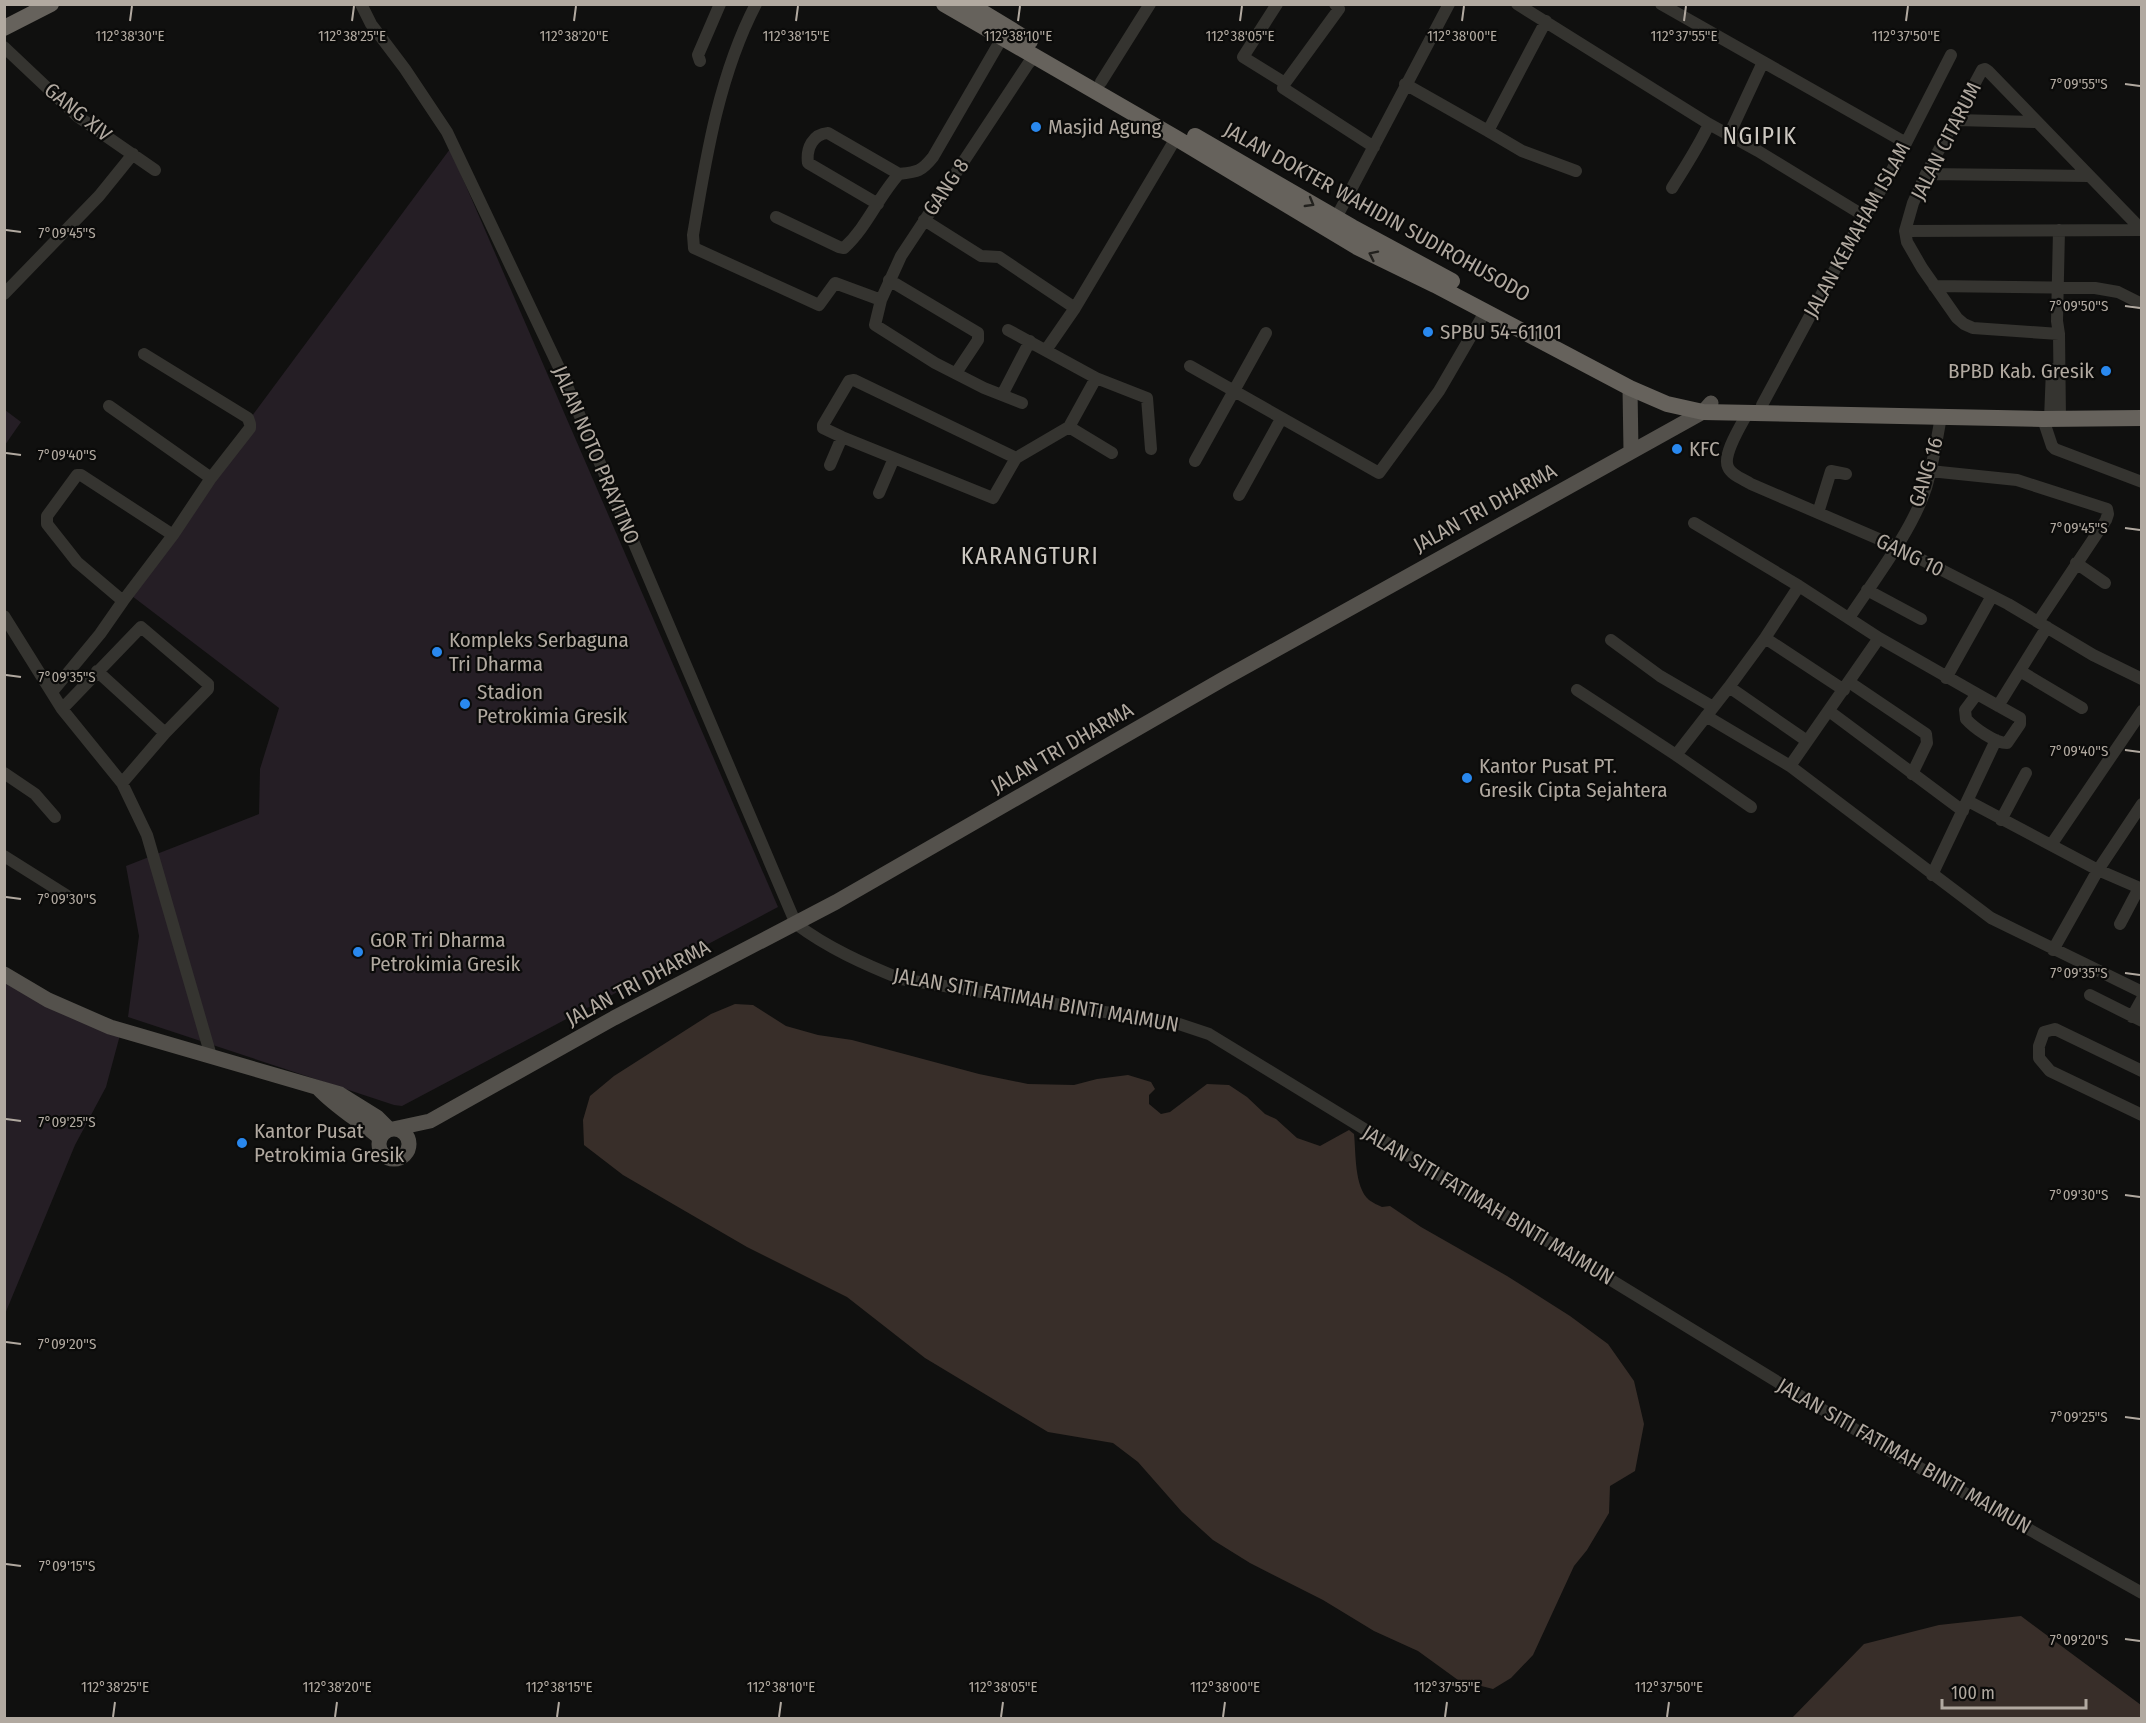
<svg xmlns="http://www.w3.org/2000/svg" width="2146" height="1723" font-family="'Fira Sans Condensed',sans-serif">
<rect width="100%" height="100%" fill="#10100f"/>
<!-- green -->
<path fill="#251e25" d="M 450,149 L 778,907 L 402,1106 L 394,1105 L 128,1017 L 139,936 L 126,866 L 259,814 L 260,769 L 279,708 L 132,596 L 226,451 Z
M 5,410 L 21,422 L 5,445 Z
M 5,978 L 120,1035 L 106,1087 L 75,1145 L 5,1314 Z"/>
<!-- water -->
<path fill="#382e29" d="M 735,1004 L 753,1005 L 786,1026 L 818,1035 L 852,1040 L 979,1074 L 1028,1084 L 1074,1085 L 1097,1079 L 1128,1075 L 1151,1082 L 1155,1089 L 1149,1095 L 1149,1104 L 1161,1114 L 1170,1112 L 1207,1084 L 1229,1085 L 1247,1097 L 1265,1114 L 1276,1119 L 1297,1138 L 1320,1146 L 1349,1130 L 1354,1134 C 1356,1152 1354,1187 1369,1200 C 1373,1203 1378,1205 1382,1207 L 1390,1206 L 1421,1227 L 1507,1276 L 1570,1316 L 1608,1344 L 1634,1381 L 1644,1424 L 1635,1471 L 1610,1486 L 1609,1513 L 1587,1550 L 1574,1566 L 1533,1655 L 1511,1678 L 1493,1689 L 1458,1680 L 1418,1651 L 1374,1631 L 1323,1600 L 1250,1563 L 1213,1540 L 1182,1512 L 1138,1462 L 1113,1443 L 1048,1432 L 925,1358 L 847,1297 L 747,1247 L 623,1175 L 584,1145 L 583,1120 L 590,1096 L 614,1076 L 711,1014 Z
M 2021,1616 L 2141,1705 L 2141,1718 L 1792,1718 L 1864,1644 L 1939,1625 Z"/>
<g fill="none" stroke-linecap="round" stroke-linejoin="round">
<!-- minor -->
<path stroke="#353430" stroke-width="12" d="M 361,4 L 371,24 L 405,69 L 447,132 L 562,374 L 796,924 C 828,948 864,964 901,979 L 1179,1024 L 1209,1034 L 1897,1455 L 2142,1593
M 756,4 C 719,75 706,157 693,235 L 694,248 L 819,305 L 835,283 L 881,300
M 1277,4 L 1243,57 L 1285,83
M 1335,4 L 1339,9 L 1285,83 L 1283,88 L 1374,147
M 1517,4 L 1709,124 L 1758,151 L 1866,217
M 1661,4 L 1906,143
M 4,47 L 77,116 L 155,170
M 700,61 L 698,55 L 720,4
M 1101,82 L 1150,4
M 1405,84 L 1488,131 L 1546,21
M 1956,120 L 2036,122
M 1488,131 L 1522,151 L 1576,171
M 1729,135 L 1763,62
M 1926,174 L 2088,176
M 1672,188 C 1685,167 1699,146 1709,124
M 878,204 L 808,163 C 806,148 813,134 828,133 L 899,174
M 776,217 L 839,247 L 844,248 C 867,227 878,197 899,174 C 917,172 921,172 933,157 L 1002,38
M 1336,218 L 1449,4
M 924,220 L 981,256 L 999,257 L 1075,308 L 1046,350
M 2059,230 L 2057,321 L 2059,334 L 2060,419
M 1905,231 L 2141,230
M 889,280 L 978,333 L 978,340 L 956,373
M 1934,286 L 2095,288 L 2118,292 L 2142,304
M 4,294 L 99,196 L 133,154
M 1075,308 L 1176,138
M 1008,330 L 1096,378 L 1147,398 L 1151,449
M 2059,334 L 1973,328 L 1964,324 L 1957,318 L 1922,268 L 1907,242 L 1905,231 L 1913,203 L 1926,174 L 1982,70 L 1985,69 L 1988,71 L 2142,230
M 1190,366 L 1379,473 L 1439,391 L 1485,312
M 1002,395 L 1030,341
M 1022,403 L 984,388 L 935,363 L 875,325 L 881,300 L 901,256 L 1028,64 L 1035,56
M 1762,405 L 1854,234 L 1888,178 L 1951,55
M 109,406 L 211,478
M 1748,412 C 1742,424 1722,454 1728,467 C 1731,475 1743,479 1751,484 L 1895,546 L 2008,604 L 2093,655 L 2142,679
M 2043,419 L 2052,446 L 2055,449 L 2142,482
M 2050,419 L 2052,369
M 1069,427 L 1112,453
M 1016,458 L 854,380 L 849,381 L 823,425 L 823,428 L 842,437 L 993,498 L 1016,458 L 1069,427 L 1096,378
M 1195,461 L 1266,333
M 830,465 L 842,437
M 1930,471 L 2017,480 L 2107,509 L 2108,514 L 2106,520 L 2038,622
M 879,493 L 894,458
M 1239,495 L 1281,419
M 1818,513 L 1831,471 L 1846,474
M 1694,523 L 1799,586 L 1879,638 L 1790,766 L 1991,918 L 2142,992
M 2076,563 L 2105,583
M 1799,586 L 1765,638 L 1729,687 L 1807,741
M 1867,590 L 1921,619
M 123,601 L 77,562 L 47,524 L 47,516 L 77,475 L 81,475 L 173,535
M 4,616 L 62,709 L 122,783 L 147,835 L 211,1056
M 1849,618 C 1874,580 1912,531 1926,488 C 1933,464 1937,440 1941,416
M 1765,638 L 1844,690
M 1879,638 L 1977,694 L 1965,710 L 1966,719 C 1974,728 1995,743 2007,743 L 2020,724 L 2020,718 L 1977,694
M 1611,640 L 1660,676 L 1713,707
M 97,671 L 165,733
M 2020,671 L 2082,708
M 1946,678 L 1992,596
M 1849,682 L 1926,734 L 1927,743 L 1912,774
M 1577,690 L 1676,755 L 1751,807
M 52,692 L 100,634 L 123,601 L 173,535 L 211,478 L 250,428 L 250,424 L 248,418 L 144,354
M 1998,706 L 2047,627
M 62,709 L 141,627 L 208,684 L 208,689 L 165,733 L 122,783
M 1829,711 L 1963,811
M 1706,716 L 1790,766
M 1676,755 L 1729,687
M 4,773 L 35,794 L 55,817
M 1968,801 L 2098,870 L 2142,889
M 2001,820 L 2026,773
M 2051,845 L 2142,711
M 4,856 L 66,895
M 1932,875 L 1996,740
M 2120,924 L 2139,888
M 2053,950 L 2098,870 L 2142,804
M 2090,995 L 2142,1021
M 2132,1017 L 2142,999
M 2142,1071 L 2055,1029 L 2044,1032 L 2039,1046 L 2039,1058 L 2050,1071 L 2142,1115"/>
<!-- major -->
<path stroke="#54514c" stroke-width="15" d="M 1630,388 L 1631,451
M 4,974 L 48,1000 L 110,1027 L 340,1094 L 377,1117 L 389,1129
M 319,1089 C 337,1108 360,1121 380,1138
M379 1144a15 15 0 1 1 30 0a15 15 0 1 1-30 0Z
M 393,1129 L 430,1121 L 614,1018 L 836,902 L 1225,678 L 1703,412 L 1711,403"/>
<!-- highway -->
<path stroke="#66625c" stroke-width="16" d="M 944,4 L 1176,138 L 1357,247 L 1435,285 L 1630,388 L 1667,404 L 1703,412 L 2043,419 L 2142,418
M 969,4 L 1030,41
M 4,28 L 51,4
M 1195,136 L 1352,227 L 1452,281"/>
</g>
<!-- one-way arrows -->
<defs><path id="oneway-chevron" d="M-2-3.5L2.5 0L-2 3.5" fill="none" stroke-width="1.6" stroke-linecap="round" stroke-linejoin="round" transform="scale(1.5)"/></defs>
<g stroke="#22211e">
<use href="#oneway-chevron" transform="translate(1310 203) rotate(30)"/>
<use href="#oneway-chevron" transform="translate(1373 255) rotate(-154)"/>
</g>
<!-- ticks -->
<path fill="none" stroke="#b1a9a0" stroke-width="2" d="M 130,21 L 132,6M 352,21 L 354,6M 574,21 L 576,6M 796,21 L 798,6M 1018,21 L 1020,6M 1240,21 L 1242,6M 1462,21 L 1464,6M 1684,21 L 1686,6M 1906,21 L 1908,6M 2125,84 L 2140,86M 6,230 L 21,232M 2125,306 L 2140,308M 6,453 L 21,455M 2125,528 L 2140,530M 6,675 L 21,677M 2125,750 L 2140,752M 6,897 L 21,899M 2125,973 L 2140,975M 6,1119 L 21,1121M 2125,1195 L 2140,1197M 6,1342 L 21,1344M 2125,1417 L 2140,1419M 6,1564 L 21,1566M 2125,1639 L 2140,1641M 113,1717 L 115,1702M 335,1717 L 337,1702M 557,1717 L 559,1702M 779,1717 L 781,1702M 1001,1717 L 1003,1702M 1223,1717 L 1225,1702M 1445,1717 L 1447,1702M 1667,1717 L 1669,1702"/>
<!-- markers -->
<g fill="#2988ee" stroke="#0b0b0a" stroke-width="2">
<circle cx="1036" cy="127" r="6"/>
<circle cx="1428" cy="332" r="6"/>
<circle cx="2106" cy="371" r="6"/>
<circle cx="1677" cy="449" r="6"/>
<circle cx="437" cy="652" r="6"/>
<circle cx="465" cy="704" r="6"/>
<circle cx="1467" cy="778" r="6"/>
<circle cx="358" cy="952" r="6"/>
<circle cx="242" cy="1143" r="6"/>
</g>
<g text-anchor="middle" stroke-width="4.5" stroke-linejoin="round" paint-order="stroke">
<!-- street labels -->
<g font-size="21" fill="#b1a9a0" stroke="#0b0b0a">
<text transform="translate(78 112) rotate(39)" y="7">GANG XIV</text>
<text transform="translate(1946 141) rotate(-63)" y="7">JALAN CITARUM</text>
<text transform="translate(946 187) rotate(-56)" y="7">GANG 8</text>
<text transform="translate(1377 212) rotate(29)" y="7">JALAN DOKTER WAHIDIN SUDIROHUSODO</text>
<text transform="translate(1857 230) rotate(-61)" y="7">JALAN KEMAHAM ISLAM</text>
<text transform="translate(596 455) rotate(67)" y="7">JALAN NOTO PRAYITNO</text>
<text transform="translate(1926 472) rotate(-73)" y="7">GANG 16</text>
<text transform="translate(1485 508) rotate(-29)" y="7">JALAN TRI DHARMA</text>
<text transform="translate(1910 555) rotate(26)" y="7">GANG 10</text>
<text transform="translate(1062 748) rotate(-30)" y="7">JALAN TRI DHARMA</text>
<text transform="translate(638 983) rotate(-28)" y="7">JALAN TRI DHARMA</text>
<text transform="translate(1036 1000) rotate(10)" y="7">JALAN SITI FATIMAH BINTI MAIMUN</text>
<text transform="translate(1488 1205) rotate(31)" y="7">JALAN SITI FATIMAH BINTI MAIMUN</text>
<text transform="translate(1904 1456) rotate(30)" y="7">JALAN SITI FATIMAH BINTI MAIMUN</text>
</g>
<!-- poi labels -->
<g font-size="21" fill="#b1a9a0" stroke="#0b0b0a" text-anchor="start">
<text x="1048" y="134">Masjid Agung</text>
<text x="1440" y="339">SPBU 54-61101</text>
<text x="2094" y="378" text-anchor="end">BPBD Kab. Gresik</text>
<text x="1689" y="456">KFC</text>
<text x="449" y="647">Kompleks Serbaguna<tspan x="449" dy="24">Tri Dharma</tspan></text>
<text x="477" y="699">Stadion<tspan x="477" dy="24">Petrokimia Gresik</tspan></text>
<text x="1479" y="773">Kantor Pusat PT.<tspan x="1479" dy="24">Gresik Cipta Sejahtera</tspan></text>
<text x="370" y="947">GOR Tri Dharma<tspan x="370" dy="24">Petrokimia Gresik</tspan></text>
<text x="254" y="1138">Kantor Pusat<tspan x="254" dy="24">Petrokimia Gresik</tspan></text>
</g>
<!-- quarter labels -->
<g font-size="24" letter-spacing="1.5" fill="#cdc8c1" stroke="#0b0b0a">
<text x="1760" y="144">NGIPIK</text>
<text x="1030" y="564">KARANGTURI</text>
</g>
</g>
<g font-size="15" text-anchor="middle" fill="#b1a9a0" stroke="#0b0b0a" stroke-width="4.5" stroke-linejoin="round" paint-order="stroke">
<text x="130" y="41">112°38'30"E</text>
<text x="352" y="41">112°38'25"E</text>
<text x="574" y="41">112°38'20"E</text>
<text x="796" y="41">112°38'15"E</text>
<text x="1018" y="41">112°38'10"E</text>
<text x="1240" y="41">112°38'05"E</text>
<text x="1462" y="41">112°38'00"E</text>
<text x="1684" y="41">112°37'55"E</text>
<text x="1906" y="41">112°37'50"E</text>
<text x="2079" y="89">7°09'55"S</text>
<text x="67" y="238">7°09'45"S</text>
<text x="2079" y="311">7°09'50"S</text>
<text x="67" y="460">7°09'40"S</text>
<text x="2079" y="533">7°09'45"S</text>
<text x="67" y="682">7°09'35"S</text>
<text x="2079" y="756">7°09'40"S</text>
<text x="67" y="904">7°09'30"S</text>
<text x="2079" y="978">7°09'35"S</text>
<text x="67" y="1127">7°09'25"S</text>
<text x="2079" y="1200">7°09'30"S</text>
<text x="67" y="1349">7°09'20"S</text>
<text x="2079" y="1422">7°09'25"S</text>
<text x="67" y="1571">7°09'15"S</text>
<text x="2079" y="1645">7°09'20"S</text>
<text x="115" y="1692">112°38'25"E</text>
<text x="337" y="1692">112°38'20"E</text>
<text x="559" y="1692">112°38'15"E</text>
<text x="781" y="1692">112°38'10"E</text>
<text x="1003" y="1692">112°38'05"E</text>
<text x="1225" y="1692">112°38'00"E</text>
<text x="1447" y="1692">112°37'55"E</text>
<text x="1669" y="1692">112°37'50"E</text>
</g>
<!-- border -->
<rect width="2146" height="1723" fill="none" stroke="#b1a9a0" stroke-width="12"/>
<!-- scale -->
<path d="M1942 1699v9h144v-9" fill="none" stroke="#b1a9a0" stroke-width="3"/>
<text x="1951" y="1699" font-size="18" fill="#b1a9a0" stroke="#0b0b0a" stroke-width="4.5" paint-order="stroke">100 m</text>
</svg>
